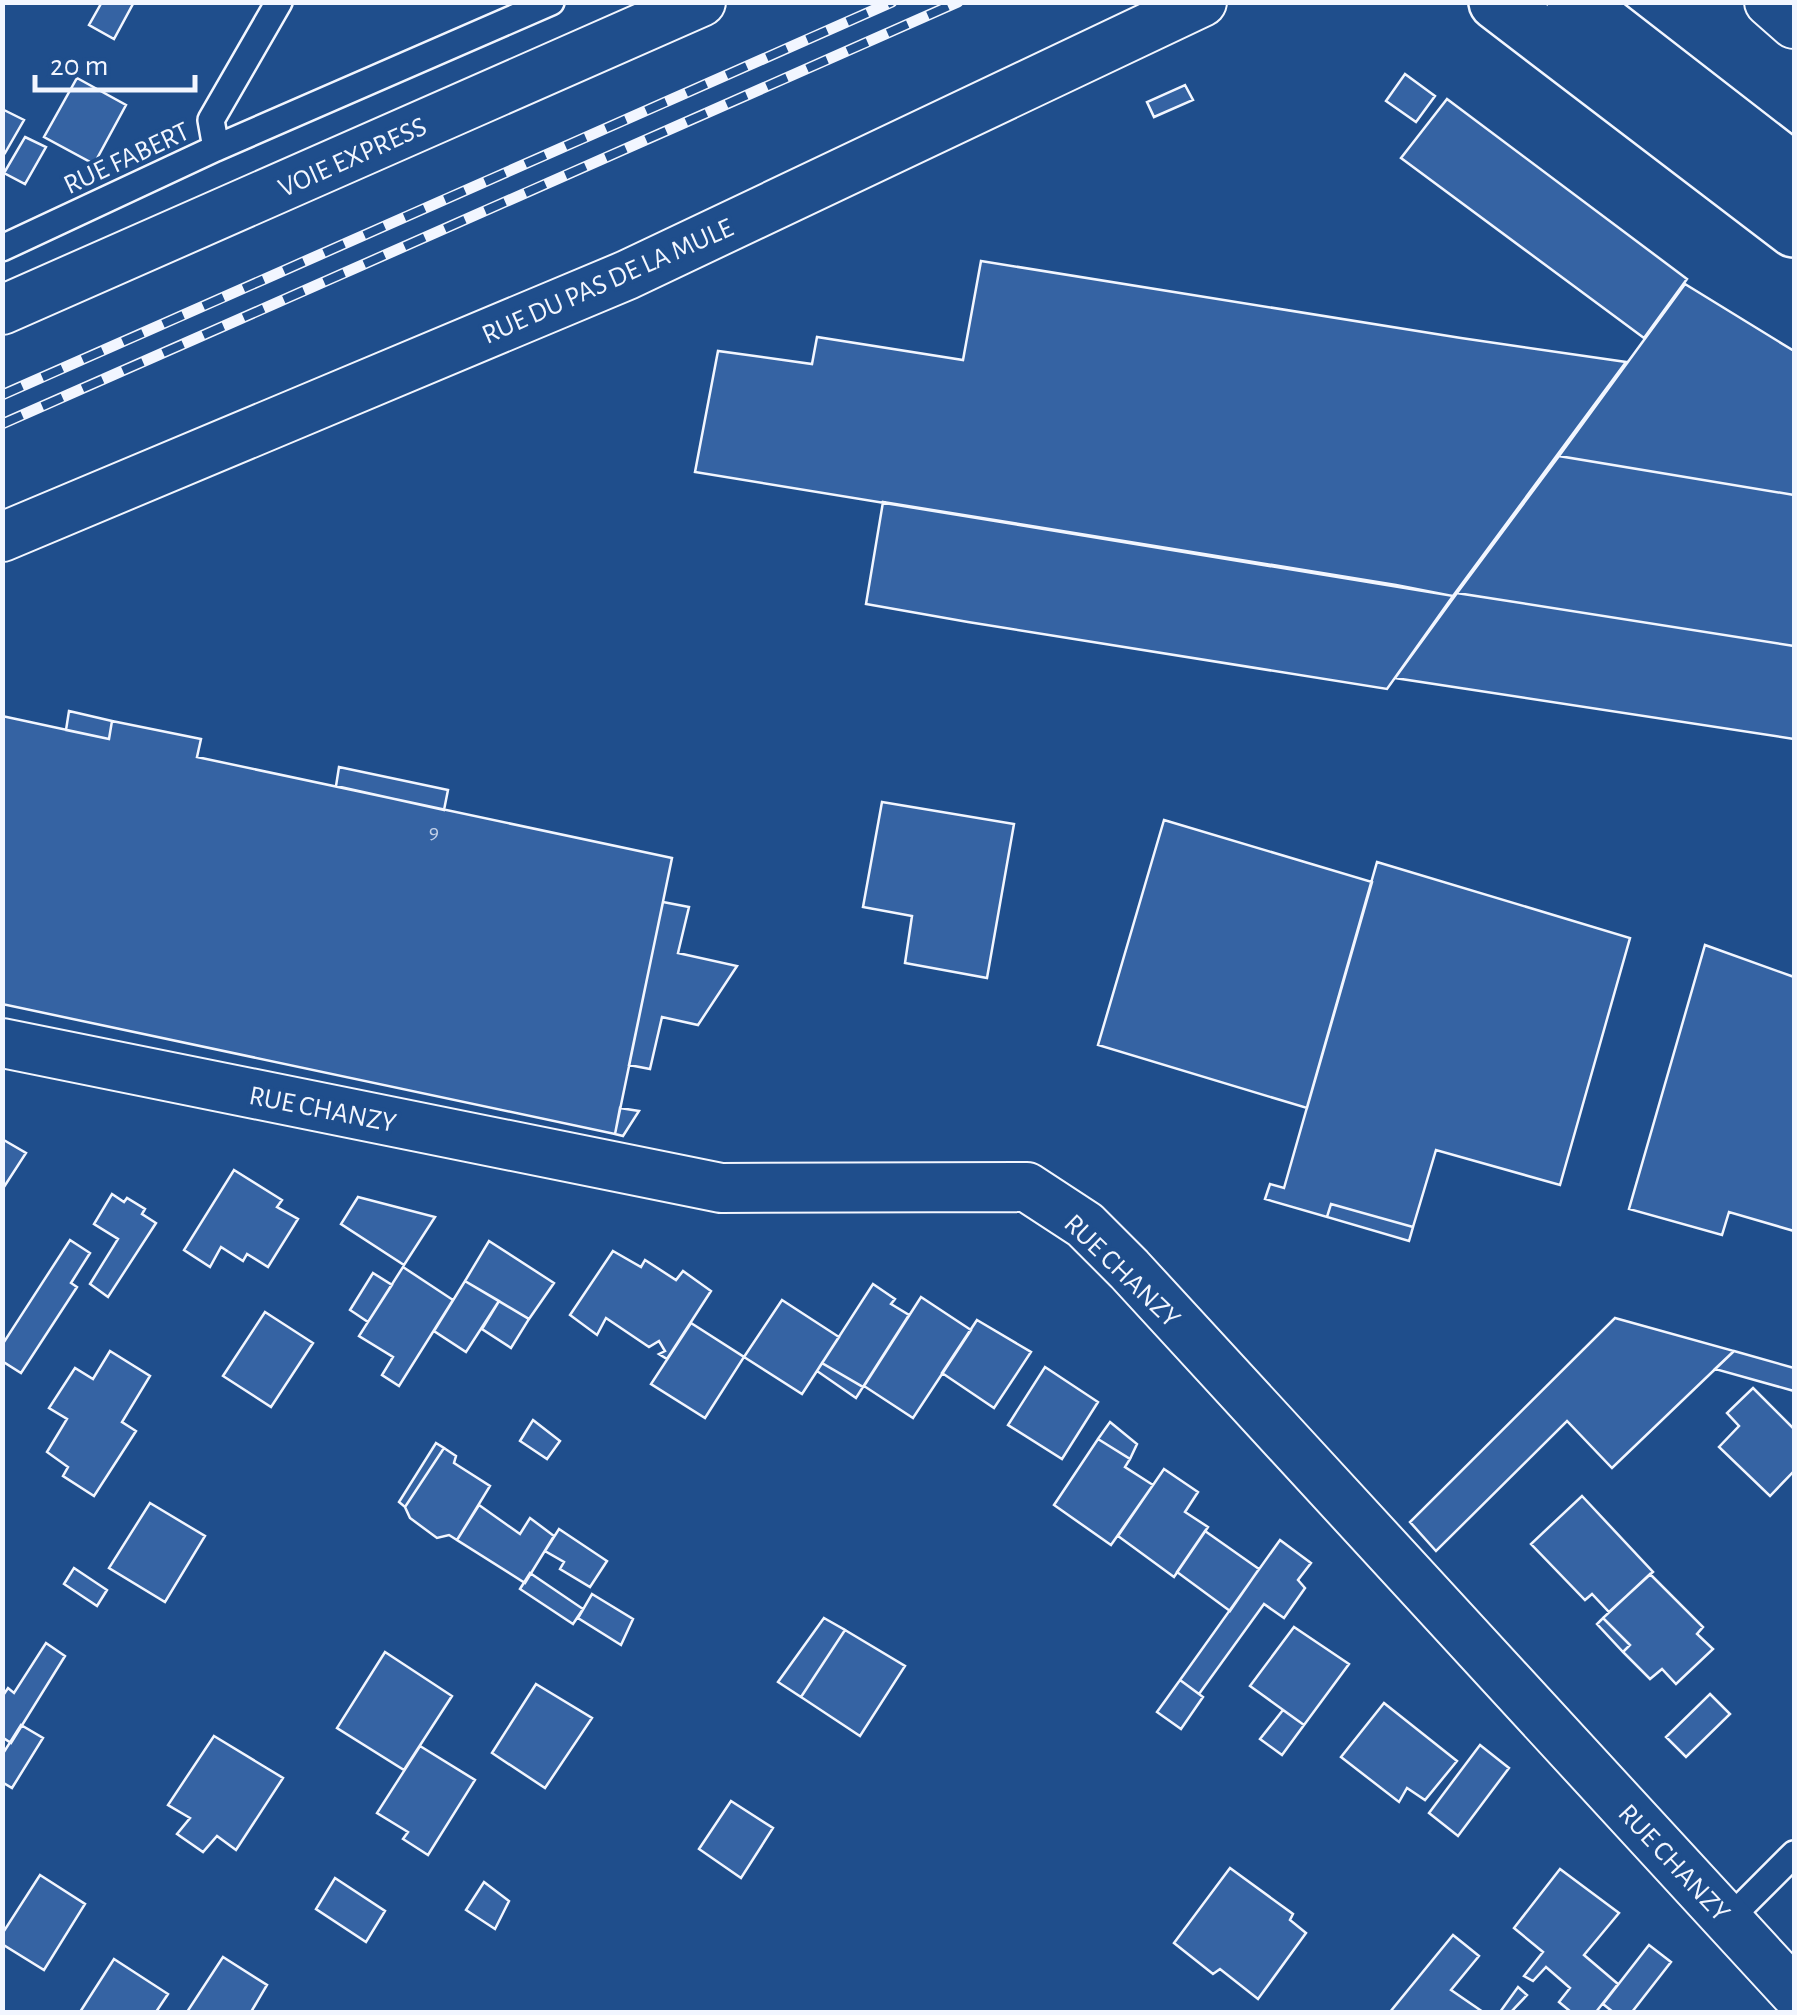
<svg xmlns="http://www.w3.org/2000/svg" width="1797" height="2015" font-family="'Alegreya Sans',sans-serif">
<rect width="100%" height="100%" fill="#1f4e8c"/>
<!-- building -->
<path fill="#3563a3" stroke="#f2f6ff" stroke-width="2.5" d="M 102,2 L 134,2 L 114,39 L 89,25 Z
M 1405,74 L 1435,96 L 1416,122 L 1386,101 Z
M 77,78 L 126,105 L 94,164 L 44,137 Z
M 1185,85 L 1193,100 L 1154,117 L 1147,102 Z
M 1447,99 L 1687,279 L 1644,338 L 1401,158 Z
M 2,109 L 24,120 L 5,153 L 2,151 Z
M 25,137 L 46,147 L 25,184 L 4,173 Z
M 981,261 L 1461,338 L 1626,362 L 1453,596 L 695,472 L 718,351 L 812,364 L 817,337 L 963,360 Z
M 1685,284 L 1794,351 L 1794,495 L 1559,456 Z
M 1559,456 L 1794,495 L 1794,646 L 1457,593 Z
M 883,502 L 1396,585 L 1453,596 L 1387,689 L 968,622 L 866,604 Z
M 1457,593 L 1794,646 L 1794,739 L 1395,678 Z
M 69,711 L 112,721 L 109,739 L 66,730 Z
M 2,716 L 109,739 L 112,721 L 201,739 L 197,757 L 672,858 L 615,1134 L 2,1004 Z
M 339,767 L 448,790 L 444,810 L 336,786 Z
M 882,802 L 1014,824 L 987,978 L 905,963 L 912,916 L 863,907 Z
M 1164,820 L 1372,882 L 1307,1108 L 1098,1045 Z
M 1377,862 L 1630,938 L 1560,1185 L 1436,1150 L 1413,1227 L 1331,1204 L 1327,1217 L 1265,1199 L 1270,1184 L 1284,1188 Z
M 663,902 L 689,907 L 678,953 L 737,966 L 698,1025 L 662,1017 L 650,1069 L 629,1065 Z
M 1705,945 L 1794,977 L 1794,1231 L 1729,1212 L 1722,1235 L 1629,1209 Z
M 620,1108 L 639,1111 L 623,1136 L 615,1134 Z
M 2,1139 L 26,1153 L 2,1190 Z
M 234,1170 L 282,1200 L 277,1207 L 298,1219 L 268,1267 L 247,1254 L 243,1261 L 221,1247 L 210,1267 L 184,1250 Z
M 112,1194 L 124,1202 L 127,1198 L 145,1209 L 142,1214 L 156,1223 L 108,1297 L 90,1284 L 118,1239 L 94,1224 Z
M 358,1197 L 435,1217 L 404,1265 L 341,1224 Z
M 1331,1204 L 1413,1227 L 1409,1241 L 1327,1217 Z
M 70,1240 L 90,1253 L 71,1283 L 77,1287 L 21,1373 L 2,1361 L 2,1345 Z
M 489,1241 L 554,1283 L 529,1319 L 465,1281 Z
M 613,1251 L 641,1267 L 645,1260 L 676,1280 L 683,1271 L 711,1291 L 667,1359 L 659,1354 L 665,1351 L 659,1341 L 649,1347 L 606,1318 L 597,1335 L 570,1315 Z
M 403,1267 L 453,1300 L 399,1386 L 382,1375 L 393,1357 L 359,1336 Z
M 373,1273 L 392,1285 L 368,1322 L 350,1310 Z
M 465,1281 L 499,1301 L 466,1352 L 434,1331 Z
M 873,1284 L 895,1299 L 891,1304 L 909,1315 L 863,1387 L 822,1363 Z
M 921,1297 L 971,1330 L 913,1418 L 864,1386 Z
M 782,1300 L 839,1337 L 802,1394 L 744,1357 Z
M 499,1301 L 529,1319 L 511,1348 L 482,1329 Z
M 265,1312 L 313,1343 L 271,1407 L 223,1376 Z
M 1615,1318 L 1734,1351 L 1612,1468 L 1567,1421 L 1436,1551 L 1410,1522 Z
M 977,1320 L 1031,1352 L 994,1408 L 942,1373 Z
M 691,1323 L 744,1357 L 705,1418 L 651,1384 Z
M 110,1351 L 150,1376 L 122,1422 L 136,1431 L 94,1496 L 63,1476 L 68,1467 L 47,1452 L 67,1419 L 49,1408 L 75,1368 L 93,1379 Z
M 1734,1351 L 1794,1368 L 1794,1391 L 1715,1369 Z
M 822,1363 L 863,1387 L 856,1398 L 817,1371 Z
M 1045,1367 L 1098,1402 L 1062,1459 L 1008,1425 Z
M 1753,1388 L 1794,1429 L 1794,1471 L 1770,1496 L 1719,1447 L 1739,1426 L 1727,1413 Z
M 533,1420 L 560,1441 L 547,1459 L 520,1441 Z
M 1110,1422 L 1137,1444 L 1130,1459 L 1098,1439 Z
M 1098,1439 L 1130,1459 L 1125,1467 L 1153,1485 L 1111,1545 L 1054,1505 Z
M 436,1443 L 444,1448 L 405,1507 L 399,1502 Z
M 444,1448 L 456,1456 L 454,1463 L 490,1486 L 457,1540 L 449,1535 L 437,1538 L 410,1518 L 405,1507 Z
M 1164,1469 L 1198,1492 L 1185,1512 L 1208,1527 L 1174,1577 L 1118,1536 Z
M 1582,1496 L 1653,1572 L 1609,1612 L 1592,1594 L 1585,1600 L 1531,1544 Z
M 150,1503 L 205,1536 L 165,1602 L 109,1568 Z
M 479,1505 L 520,1534 L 530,1518 L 554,1536 L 525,1583 L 457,1540 Z
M 559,1529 L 607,1561 L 590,1587 L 560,1569 L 564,1562 L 545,1551 Z
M 1205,1531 L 1259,1569 L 1230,1611 L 1177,1572 Z
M 1280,1540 L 1311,1563 L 1298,1580 L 1305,1588 L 1284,1618 L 1264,1604 L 1199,1694 L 1180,1680 Z
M 74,1568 L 107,1590 L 97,1606 L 64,1584 Z
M 530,1573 L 583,1609 L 573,1624 L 520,1589 Z
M 1650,1574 L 1703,1627 L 1697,1634 L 1713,1649 L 1676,1684 L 1662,1669 L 1650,1679 L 1623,1652 L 1630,1645 L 1603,1618 Z
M 592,1594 L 633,1619 L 621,1645 L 578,1618 Z
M 824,1618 L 845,1630 L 801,1697 L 778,1682 Z
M 1603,1618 L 1630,1645 L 1623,1652 L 1597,1624 Z
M 1294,1627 L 1349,1664 L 1304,1725 L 1250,1686 Z
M 845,1630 L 905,1666 L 860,1736 L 801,1697 Z
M 46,1643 L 65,1656 L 11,1743 L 2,1737 L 2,1697 L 8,1688 L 14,1693 Z
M 385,1652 L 452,1696 L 404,1770 L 337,1728 Z
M 1180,1680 L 1203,1697 L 1181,1729 L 1157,1712 Z
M 536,1684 L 592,1718 L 545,1788 L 492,1753 Z
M 1710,1694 L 1730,1714 L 1686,1757 L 1666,1737 Z
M 1384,1703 L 1457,1761 L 1425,1800 L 1407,1788 L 1399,1802 L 1341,1757 Z
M 1283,1710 L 1304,1725 L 1282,1755 L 1260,1739 Z
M 21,1725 L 43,1738 L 12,1788 L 2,1782 L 2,1755 Z
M 214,1736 L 283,1778 L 236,1850 L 217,1836 L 203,1852 L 177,1834 L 190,1818 L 168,1805 Z
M 1480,1745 L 1509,1768 L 1458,1836 L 1429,1813 Z
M 420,1746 L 475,1780 L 428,1855 L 403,1839 L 408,1832 L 377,1813 Z
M 731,1801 L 773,1828 L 741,1878 L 699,1849 Z
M 1230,1868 L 1293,1914 L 1290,1920 L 1306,1933 L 1258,1999 L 1220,1969 L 1213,1974 L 1174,1943 Z
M 1560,1869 L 1619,1913 L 1584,1955 L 1618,1984 L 1596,2012 L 1571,2012 L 1559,2002 L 1570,1988 L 1546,1967 L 1533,1981 L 1524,1976 L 1543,1952 L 1514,1928 Z
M 40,1875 L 85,1904 L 44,1970 L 2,1944 L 2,1934 Z
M 335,1878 L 385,1911 L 366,1942 L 316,1909 Z
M 484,1882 L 509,1901 L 495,1929 L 466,1910 Z
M 1453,1935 L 1479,1956 L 1451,1990 L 1483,2012 L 1390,2012 Z
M 1649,1945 L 1671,1962 L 1632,2012 L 1613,2012 L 1603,2004 Z
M 223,1957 L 267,1985 L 251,2012 L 187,2012 Z
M 114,1959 L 168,1994 L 156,2012 L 80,2012 Z
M 1518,1987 L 1527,1995 L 1512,2011 L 1514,2012 L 1500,2012 Z"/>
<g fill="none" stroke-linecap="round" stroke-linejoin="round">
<!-- service casing -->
<g stroke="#f2f6ff" stroke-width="30">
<path id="service" d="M 216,148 L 211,120 L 279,2
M 2,248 L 216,148 L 551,2
M 1728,1920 L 1794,1854"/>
</g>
<!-- minor casing -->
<g stroke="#f2f6ff" stroke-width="52">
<path id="minor" d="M 1769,2 L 1794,24
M 2,310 L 701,2
M 2,537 L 627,275 L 1202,2
M 2,1043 L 721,1188 L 1027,1187 L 1085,1225 L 1129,1269 L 1794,1992"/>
</g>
<!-- primary casing -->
<g stroke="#f2f6ff" stroke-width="60">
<path id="primary" d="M 1497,2 L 1794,229
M 1575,2 L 1794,172"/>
</g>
<!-- service -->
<use href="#service" stroke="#1f4e8c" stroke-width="25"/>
<!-- minor -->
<use href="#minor" stroke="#1f4e8c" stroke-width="48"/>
<!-- primary -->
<use href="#primary" stroke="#1f4e8c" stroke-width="55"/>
<!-- rail casing -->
<g stroke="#f2f6ff" stroke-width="11">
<path id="rail" d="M 2,395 L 892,2
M 2,424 L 958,2"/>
</g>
<!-- rail -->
<use href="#rail" stroke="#1f4e8c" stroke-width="8" stroke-dasharray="22" stroke-linecap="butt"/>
</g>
<g text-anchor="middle" stroke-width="8" stroke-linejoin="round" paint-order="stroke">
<!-- number labels -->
<g font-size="22" fill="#c3d1e8">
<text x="434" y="838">9</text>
</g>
<!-- street labels -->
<g font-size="28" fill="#f2f6ff" stroke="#1f4e8c">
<text transform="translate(352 156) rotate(-24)" y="10">VOIE EXPRESS</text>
<text transform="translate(126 157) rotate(-25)" y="10">RUE FABERT</text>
<text transform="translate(607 280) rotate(-24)" y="10">RUE DU PAS DE LA MULE</text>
<text transform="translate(323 1108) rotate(11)" y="10">RUE CHANZY</text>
<text transform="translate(1123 1270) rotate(44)" y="10">RUE CHANZY</text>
<text transform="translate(1675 1862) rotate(47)" y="10">RUE CHANZY</text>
</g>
</g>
<!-- border -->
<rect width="1797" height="2015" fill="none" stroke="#f2f6ff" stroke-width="10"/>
<!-- scale -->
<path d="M35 75v15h160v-15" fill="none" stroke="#f2f6ff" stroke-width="5"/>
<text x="50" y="75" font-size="30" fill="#f2f6ff" stroke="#1f4e8c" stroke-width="8" paint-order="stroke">20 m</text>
</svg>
